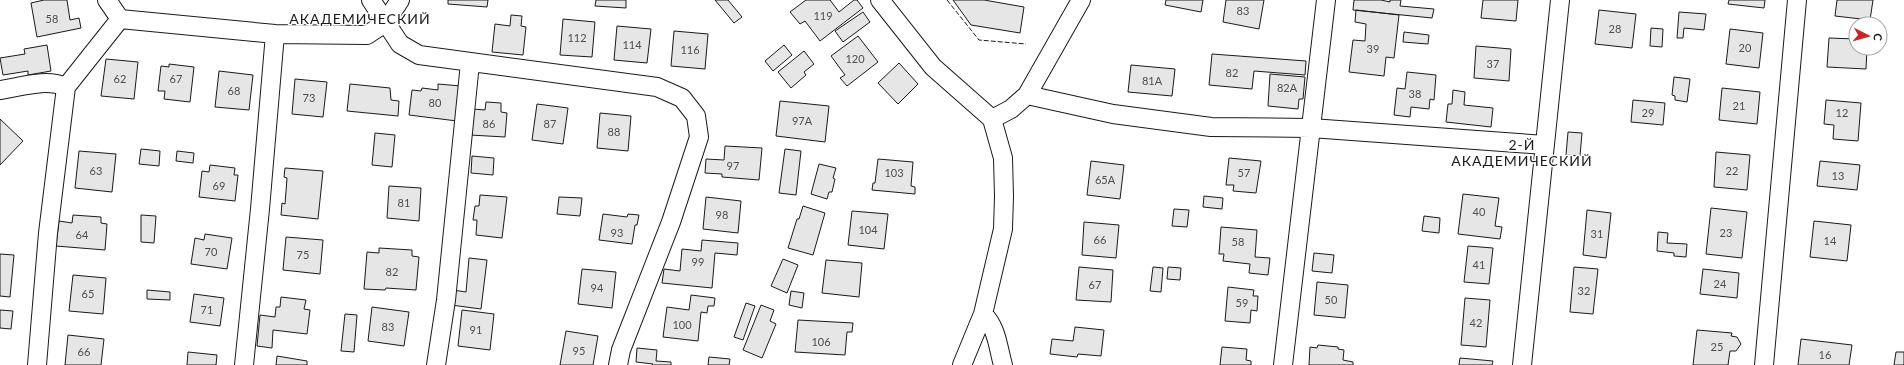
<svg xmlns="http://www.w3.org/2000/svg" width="1904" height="365" font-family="Lato,sans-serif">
<rect width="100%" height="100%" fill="#fff"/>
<!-- building -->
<path fill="#e6e6e6" stroke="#1a1a1a" d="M 44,0 L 67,0 L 70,20 L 79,18 L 81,28 L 37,37 L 31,3 Z
M 448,0 L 488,0 L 487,7 L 448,4 Z
M 596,0 L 626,0 L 626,8 L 595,6 Z
M 715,0 L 728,0 L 742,17 L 734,23 Z
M 806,0 L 830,0 L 839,12 L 854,0 L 857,0 L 863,8 L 820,41 L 805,21 L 800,24 L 790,12 Z
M 953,0 L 984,0 L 1024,7 L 1020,33 L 971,25 Z
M 1166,0 L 1203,0 L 1201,12 L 1165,5 Z
M 1226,0 L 1264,0 L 1259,29 L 1223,22 Z
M 1354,0 L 1381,0 L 1390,2 L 1390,0 L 1401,0 L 1400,6 L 1434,9 L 1432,18 L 1353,10 Z
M 1483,0 L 1518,0 L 1516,21 L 1481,18 Z
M 1729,0 L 1765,0 L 1764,8 L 1728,4 Z
M 1837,0 L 1873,0 L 1870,20 L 1835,16 Z
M 1356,10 L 1399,15 L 1394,58 L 1386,57 L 1384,76 L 1349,72 L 1353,40 L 1365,41 L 1366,24 L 1355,22 Z
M 1599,10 L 1636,14 L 1632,48 L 1595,44 Z
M 863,12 L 870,22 L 843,42 L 835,31 Z
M 1679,12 L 1706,14 L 1704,30 L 1684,28 L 1683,38 L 1677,38 Z
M 511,15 L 522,16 L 521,26 L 526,27 L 523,55 L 492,52 L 495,24 L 510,26 Z
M 563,19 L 595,22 L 592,57 L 560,55 Z
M 617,26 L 651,29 L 647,63 L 614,60 Z
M 1651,28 L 1663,29 L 1662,47 L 1650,46 Z
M 1730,29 L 1763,33 L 1759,68 L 1726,64 Z
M 674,31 L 708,34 L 705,69 L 671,66 Z
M 1404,32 L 1429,35 L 1428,44 L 1403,42 Z
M 858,36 L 878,62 L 847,86 L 840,78 L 845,75 L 831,56 Z
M 1829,38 L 1856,39 L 1856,48 L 1867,48 L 1866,69 L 1827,67 Z
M 47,45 L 51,71 L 28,75 L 28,71 L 3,75 L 0,58 L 25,54 L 24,49 Z
M 784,45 L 792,55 L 773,71 L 765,61 Z
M 1476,46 L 1511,49 L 1509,81 L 1474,78 Z
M 804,51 L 814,64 L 804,72 L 806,75 L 791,88 L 778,72 Z
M 1212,54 L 1306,61 L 1305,75 L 1254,71 L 1252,89 L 1209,85 Z
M 106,59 L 138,62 L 134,99 L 101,96 Z
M 899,63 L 918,84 L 898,104 L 878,83 Z
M 169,64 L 194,67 L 190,102 L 164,99 L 165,91 L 158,91 L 161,66 L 169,67 Z
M 1131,65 L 1175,69 L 1172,96 L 1128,92 Z
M 219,71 L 253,75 L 249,110 L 215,107 Z
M 1407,72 L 1436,75 L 1434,100 L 1430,99 L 1429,109 L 1411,107 L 1410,117 L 1394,115 L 1397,88 L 1405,89 Z
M 1270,74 L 1305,77 L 1303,99 L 1299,99 L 1298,109 L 1268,106 Z
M 1674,77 L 1690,79 L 1687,102 L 1675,100 L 1675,96 L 1672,95 Z
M 295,79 L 327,82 L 323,117 L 292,114 Z
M 350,84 L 390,88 L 391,100 L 399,101 L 398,116 L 347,111 Z
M 438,84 L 461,86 L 457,121 L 409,115 L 412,90 L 421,91 L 422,88 L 438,90 Z
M 1722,88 L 1760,92 L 1757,124 L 1719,120 Z
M 1453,90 L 1465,92 L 1464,105 L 1493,108 L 1491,127 L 1446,122 L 1448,104 L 1452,104 Z
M 1633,100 L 1665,103 L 1663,125 L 1631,122 Z
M 1826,100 L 1861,103 L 1858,141 L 1833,139 L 1834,125 L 1824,124 Z
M 780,101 L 829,106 L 825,142 L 776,136 Z
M 486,102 L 501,103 L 501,112 L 507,113 L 505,137 L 470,135 L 473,109 L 485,110 Z
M 537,104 L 568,108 L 563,144 L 532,140 Z
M 600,113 L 631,116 L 628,151 L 597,148 Z
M 0,119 L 23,141 L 0,165 Z
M 1568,132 L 1582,133 L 1580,156 L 1566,155 Z
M 375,133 L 395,135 L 392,167 L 372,165 Z
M 725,146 L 762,148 L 759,180 L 722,177 L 722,174 L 705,173 L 706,159 L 724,160 Z
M 141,149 L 160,151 L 159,166 L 139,164 Z
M 785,149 L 801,151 L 796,195 L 779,193 Z
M 79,151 L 116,154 L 112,192 L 75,188 Z
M 177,151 L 194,153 L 193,163 L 176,161 Z
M 1716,152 L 1750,155 L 1747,190 L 1714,187 Z
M 472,156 L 494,158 L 493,175 L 471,173 Z
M 1229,158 L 1261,161 L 1256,193 L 1233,191 L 1234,185 L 1226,185 Z
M 878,159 L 913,162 L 911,186 L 915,187 L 915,194 L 872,190 L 873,183 L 875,183 Z
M 1091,161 L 1124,165 L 1120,199 L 1087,195 Z
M 1820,161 L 1860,165 L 1857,190 L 1817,186 Z
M 819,164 L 836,168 L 833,178 L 835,179 L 832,192 L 829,192 L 827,199 L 811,194 Z
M 210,165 L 235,168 L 234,175 L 238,175 L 235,201 L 199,197 L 202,171 L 209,172 Z
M 285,168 L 323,171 L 318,219 L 281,215 L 282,203 L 285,204 L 287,178 L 284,177 Z
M 389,186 L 421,188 L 419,221 L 387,218 Z
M 1463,194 L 1499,198 L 1495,226 L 1502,227 L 1500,239 L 1458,234 Z
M 480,195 L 507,197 L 502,238 L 476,235 L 477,220 L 473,220 L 475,206 L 479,206 Z
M 1204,196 L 1223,198 L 1222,209 L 1203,207 Z
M 559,197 L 582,198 L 580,216 L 557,214 Z
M 706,197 L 741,201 L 738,233 L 703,229 Z
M 803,206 L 825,213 L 813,255 L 788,248 L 797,219 L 799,219 Z
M 1711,208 L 1747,212 L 1742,258 L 1706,254 Z
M 1174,209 L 1189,210 L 1187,227 L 1172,226 Z
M 1587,210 L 1611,213 L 1606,258 L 1583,255 Z
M 852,211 L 888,214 L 884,249 L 848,245 Z
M 603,214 L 627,217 L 628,214 L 639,215 L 637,225 L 635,225 L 632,244 L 599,240 Z
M 73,215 L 101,217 L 101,223 L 107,224 L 105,250 L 56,246 L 59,221 L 72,223 Z
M 141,215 L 156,216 L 154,243 L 141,242 Z
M 1424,216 L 1440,218 L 1439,233 L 1422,231 Z
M 1814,221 L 1851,225 L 1847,261 L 1810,257 Z
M 1084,222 L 1119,225 L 1116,258 L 1082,255 Z
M 1221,227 L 1257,230 L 1255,257 L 1270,258 L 1268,275 L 1249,273 L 1250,264 L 1223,261 L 1224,254 L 1219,254 Z
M 1658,232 L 1668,233 L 1667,243 L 1687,244 L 1686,257 L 1674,256 L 1674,253 L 1657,251 Z
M 205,234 L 232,238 L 227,269 L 191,264 L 195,238 L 204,240 Z
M 286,237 L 323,240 L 320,274 L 283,270 Z
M 702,240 L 738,243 L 737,255 L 715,253 L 712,288 L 662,283 L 664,269 L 680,271 L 682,249 L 701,251 Z
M 1468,246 L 1493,248 L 1489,284 L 1464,282 Z
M 379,248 L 412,250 L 412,256 L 419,257 L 416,290 L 386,288 L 385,290 L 364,289 L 367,252 L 379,253 Z
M 1314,253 L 1334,255 L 1332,273 L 1312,271 Z
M 0,254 L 14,255 L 10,297 L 0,296 Z
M 469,258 L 487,260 L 481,309 L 451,305 L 453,290 L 466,292 Z
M 783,259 L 798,265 L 787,293 L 771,286 Z
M 826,260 L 862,263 L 859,297 L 822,293 Z
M 1079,267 L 1113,270 L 1111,302 L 1076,300 Z
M 1153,267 L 1163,268 L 1161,292 L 1150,291 Z
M 1168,267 L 1181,268 L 1180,280 L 1167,279 Z
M 1574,267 L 1598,269 L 1593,314 L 1570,312 Z
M 582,269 L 616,272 L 612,308 L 578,304 Z
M 1703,269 L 1739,273 L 1737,298 L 1700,294 Z
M 73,275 L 106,278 L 103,314 L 69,311 Z
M 1317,282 L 1348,285 L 1345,318 L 1314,315 Z
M 1228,287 L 1254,290 L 1253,296 L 1258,296 L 1257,311 L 1251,310 L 1250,323 L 1225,321 Z
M 147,290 L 170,292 L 170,300 L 147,299 Z
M 791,291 L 804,293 L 802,308 L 789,305 Z
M 194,294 L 224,298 L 220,326 L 190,322 Z
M 691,295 L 715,298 L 714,306 L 708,306 L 707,313 L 701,312 L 698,341 L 663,337 L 667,307 L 689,310 Z
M 281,297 L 306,300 L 304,309 L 310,310 L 307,334 L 273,330 L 272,348 L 257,346 L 260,315 L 275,317 L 276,307 L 280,307 Z
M 1465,298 L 1490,300 L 1486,347 L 1461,345 Z
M 746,303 L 755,306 L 743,340 L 734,337 Z
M 761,305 L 774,310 L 770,321 L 776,324 L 762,358 L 743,350 Z
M 372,307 L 409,312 L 404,346 L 368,341 Z
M 0,310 L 13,311 L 11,329 L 0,328 Z
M 462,310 L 494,314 L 490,350 L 458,346 Z
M 345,314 L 357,315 L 354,352 L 341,351 Z
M 798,320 L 853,323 L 852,332 L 847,332 L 845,355 L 795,352 Z
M 1075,327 L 1104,330 L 1101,356 L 1078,354 L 1077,357 L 1050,354 L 1052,339 L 1073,341 Z
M 1697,330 L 1732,333 L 1731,336 L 1737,337 L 1741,344 L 1736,351 L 1730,351 L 1728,365 L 1693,365 Z
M 566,331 L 598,336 L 593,365 L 560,365 Z
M 68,335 L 104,339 L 101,365 L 65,365 Z
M 1801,339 L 1852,345 L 1849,365 L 1798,365 Z
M 1318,345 L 1338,347 L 1338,349 L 1344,350 L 1343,360 L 1353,362 L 1353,365 L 1309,365 L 1310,347 L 1317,348 Z
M 1222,347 L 1247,349 L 1246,360 L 1251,361 L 1251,365 L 1220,365 Z
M 637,348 L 657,350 L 656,361 L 671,362 L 671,365 L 652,365 L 653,364 L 636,362 Z
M 188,352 L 217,355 L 216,365 L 187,365 Z
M 1896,352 L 1904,352 L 1904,365 L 1894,365 Z
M 277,356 L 307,361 L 307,365 L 276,365 Z
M 709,357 L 730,359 L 729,365 L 708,365 Z
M 1460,358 L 1493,361 L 1492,365 L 1459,365 Z"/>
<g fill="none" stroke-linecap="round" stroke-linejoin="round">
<!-- minor casing -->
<g stroke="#1a1a1a" stroke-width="20">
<path id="minor" d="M 107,0 L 120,19 L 275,34 L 367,35 L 385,23 L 400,0
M 371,0 L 400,44 L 419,55 L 657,87 L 682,98 L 696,116 L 699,137 L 671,222 L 621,350 L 618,365
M 880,0 L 933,67 L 992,119
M 0,90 C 21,87 46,78 66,87
M 1027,95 L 1113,114 L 1211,127 L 1311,128 L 1545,145
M 992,119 L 1011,109 L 1027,95 L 1081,0
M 983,314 C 997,327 998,348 1003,365
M 37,365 L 48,233 L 66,87 L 120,19
M 244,365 L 260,209 L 275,34
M 436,365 L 446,300 L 470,63
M 962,365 L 983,314 L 1003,229 L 1004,196 L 1003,158 L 992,119
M 1283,365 L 1326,0
M 1522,365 L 1560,0
M 1764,365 L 1797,0"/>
</g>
<!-- minor -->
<use href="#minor" stroke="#fff" stroke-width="18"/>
<!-- fence -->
<path stroke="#1a1a1a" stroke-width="1" stroke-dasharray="5 2" stroke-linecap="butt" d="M 947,0 L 979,40 L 1026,44"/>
</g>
<g text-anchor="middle" stroke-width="3" stroke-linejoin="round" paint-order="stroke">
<!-- number labels -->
<g font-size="11" fill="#4d4d4d">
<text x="1243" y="15">83</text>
<text x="823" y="20">119</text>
<text x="52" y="23">58</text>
<text x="1615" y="33">28</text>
<text x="577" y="42">112</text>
<text x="632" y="49">114</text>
<text x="1745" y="52">20</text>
<text x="1373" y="53">39</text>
<text x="690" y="54">116</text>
<text x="855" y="63">120</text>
<text x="1493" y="68">37</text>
<text x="1232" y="77">82</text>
<text x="120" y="83">62</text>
<text x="176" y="83">67</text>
<text x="1152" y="85">81А</text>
<text x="1287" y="92">82А</text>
<text x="234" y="95">68</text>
<text x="1415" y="98">38</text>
<text x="309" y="102">73</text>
<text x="435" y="107">80</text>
<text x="1739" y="110">21</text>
<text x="1648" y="117">29</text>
<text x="1842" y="117">12</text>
<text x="802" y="125">97А</text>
<text x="489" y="128">86</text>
<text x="550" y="128">87</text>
<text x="614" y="136">88</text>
<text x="733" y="170">97</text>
<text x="96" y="175">63</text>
<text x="1732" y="175">22</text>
<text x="894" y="177">103</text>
<text x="1244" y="177">57</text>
<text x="1838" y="180">13</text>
<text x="1105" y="184">65А</text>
<text x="219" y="190">69</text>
<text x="404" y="207">81</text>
<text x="1479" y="216">40</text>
<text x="722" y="219">98</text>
<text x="868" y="234">104</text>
<text x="617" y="237">93</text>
<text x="1726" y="237">23</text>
<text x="1597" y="238">31</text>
<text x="82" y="239">64</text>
<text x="1100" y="244">66</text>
<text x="1830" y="245">14</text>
<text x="1238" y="246">58</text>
<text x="211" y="256">70</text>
<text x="303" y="259">75</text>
<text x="698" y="266">99</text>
<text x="1479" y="269">41</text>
<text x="392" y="276">82</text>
<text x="1720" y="288">24</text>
<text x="1095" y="289">67</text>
<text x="597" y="292">94</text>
<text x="1584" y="295">32</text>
<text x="88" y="298">65</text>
<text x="1331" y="304">50</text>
<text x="1242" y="307">59</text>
<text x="207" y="314">71</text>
<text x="1476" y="327">42</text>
<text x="682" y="329">100</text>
<text x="388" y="331">83</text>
<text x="476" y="334">91</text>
<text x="821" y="346">106</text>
<text x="1717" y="351">25</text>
<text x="579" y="355">95</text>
<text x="84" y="356">66</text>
<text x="1825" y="359">16</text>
</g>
<!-- neighbourhood labels -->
<g font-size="14" letter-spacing="1" fill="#1a1a1a" stroke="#fff">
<text x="360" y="24">АКАДЕМИЧЕСКИЙ</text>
<text x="1522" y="150">2-Й<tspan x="1522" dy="16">АКАДЕМИЧЕСКИЙ</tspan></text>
</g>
</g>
<!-- north arrow -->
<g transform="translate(1868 36) rotate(96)"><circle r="19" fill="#ffffff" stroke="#a3a3a3"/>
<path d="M0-3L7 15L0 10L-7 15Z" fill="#c62828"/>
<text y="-6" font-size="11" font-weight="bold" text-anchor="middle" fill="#1a1a1a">С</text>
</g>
</svg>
